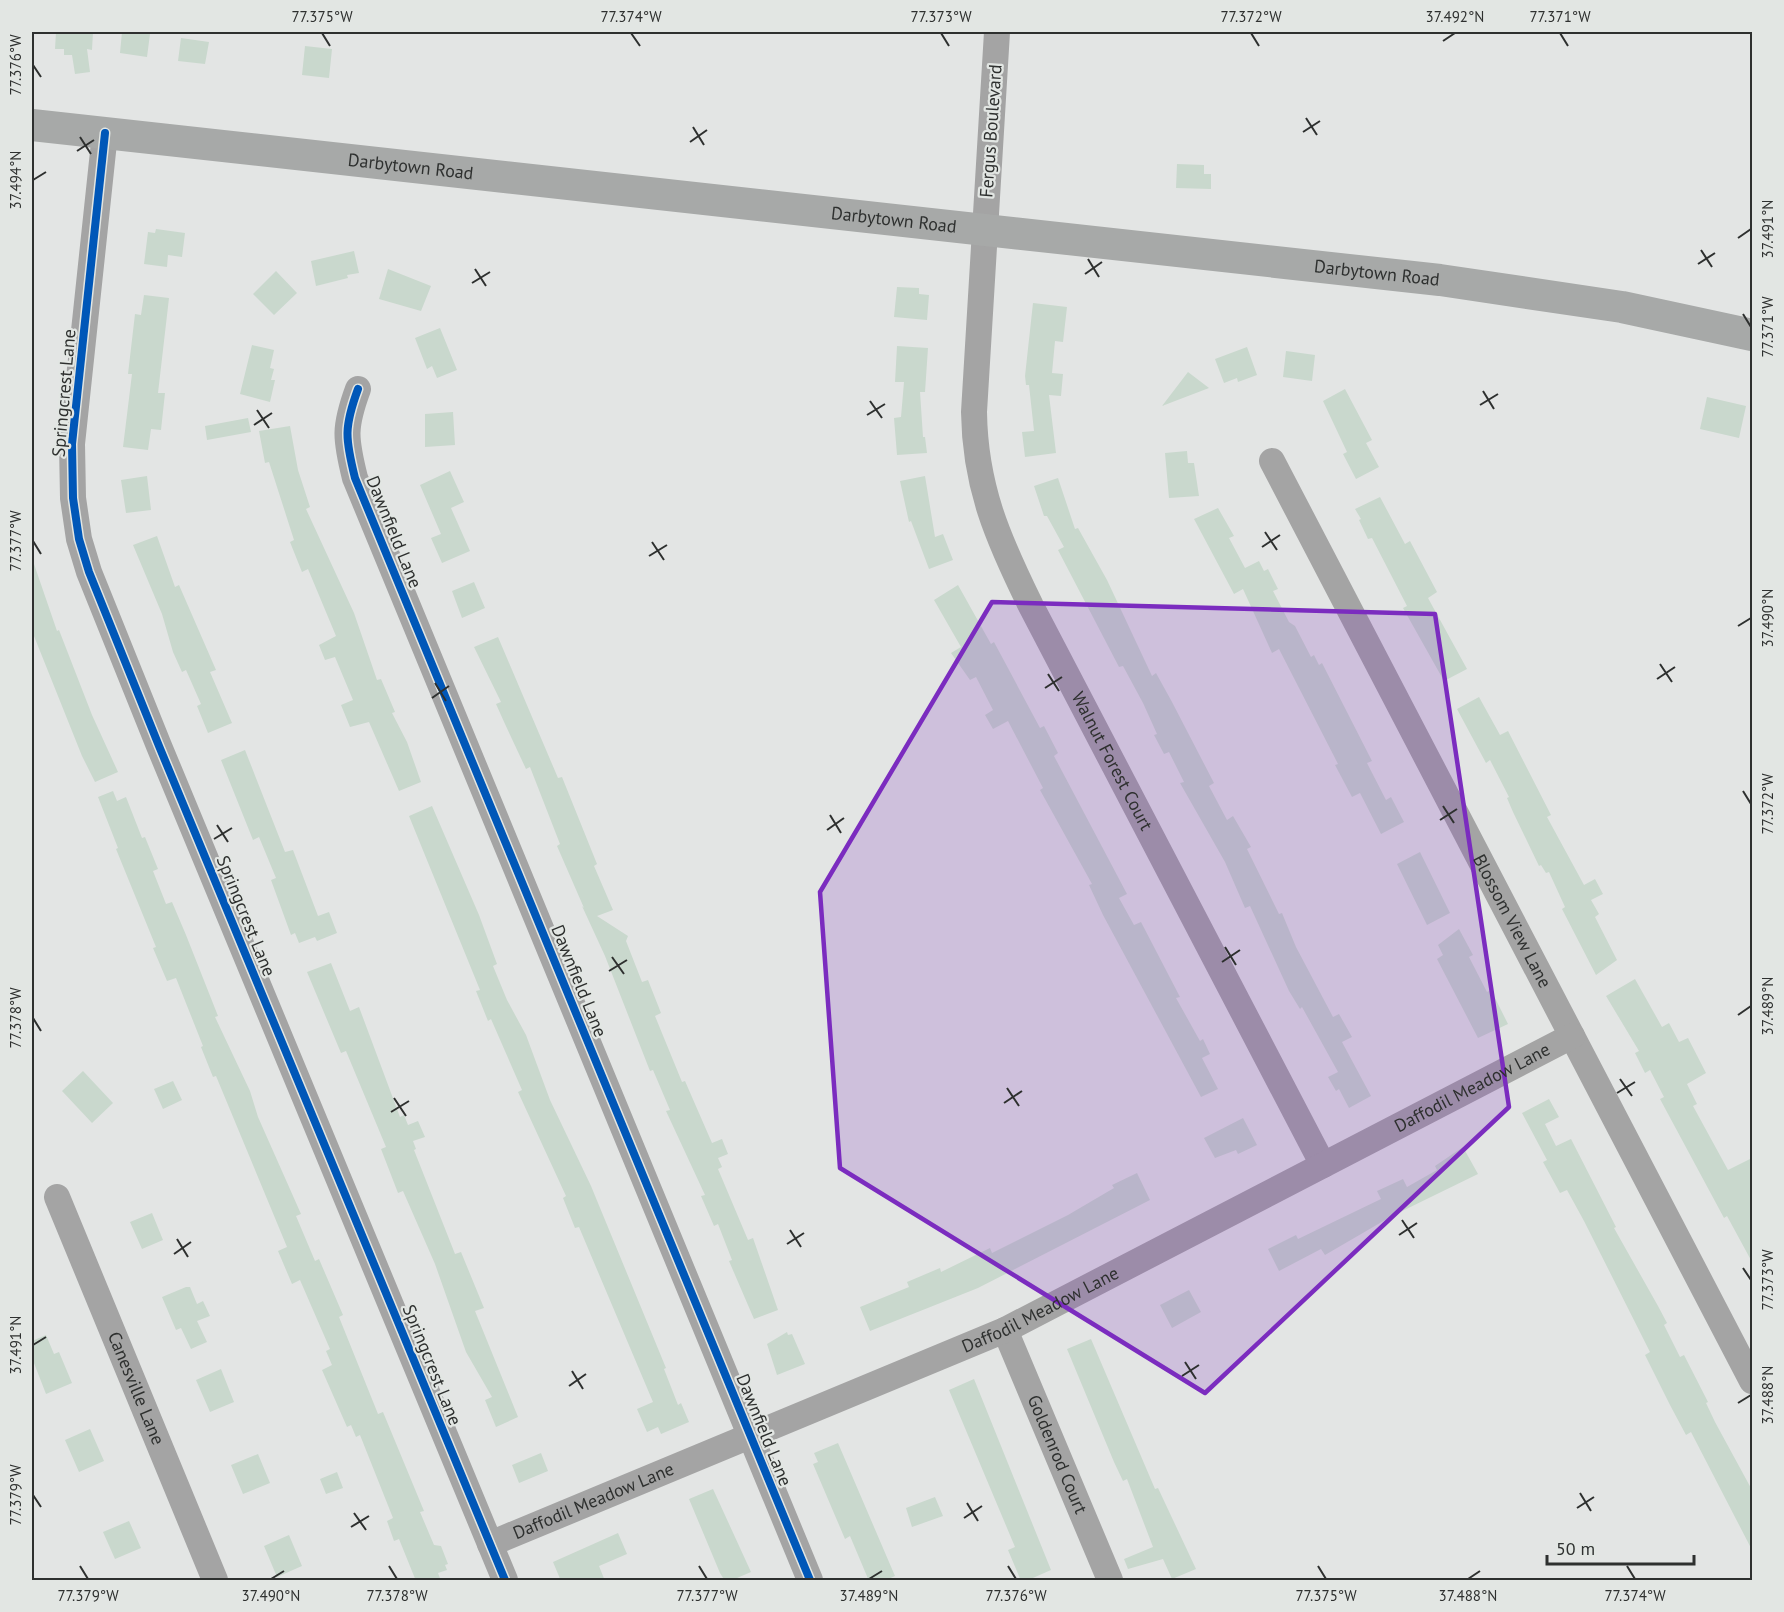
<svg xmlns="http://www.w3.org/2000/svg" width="1784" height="1612" font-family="'PT Sans',sans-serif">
<rect width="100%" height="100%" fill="#e3e5e4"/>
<!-- building -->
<path fill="#c9d8cd" d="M 56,32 L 93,32 L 92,50 L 87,49 L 90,72 L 75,74 L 72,55 L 64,55 L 64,49 L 55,49 Z
M 122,32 L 150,34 L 147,57 L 120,53 Z
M 181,38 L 209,42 L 205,64 L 178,61 Z
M 305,46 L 332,49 L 329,78 L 302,75 Z
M 1177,164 L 1204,165 L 1204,174 L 1211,174 L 1211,189 L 1176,188 Z
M 156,229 L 185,233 L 182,257 L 168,255 L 167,267 L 144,264 L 148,232 L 155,233 Z
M 354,251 L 359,273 L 347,275 L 348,278 L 316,286 L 311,261 Z
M 388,269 L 431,286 L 421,311 L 379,299 Z
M 276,271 L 297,293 L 274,315 L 253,294 Z
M 897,287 L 919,288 L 919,294 L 929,295 L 927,320 L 894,317 Z
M 144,295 L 169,298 L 158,393 L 165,393 L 161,430 L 151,429 L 148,450 L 123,447 L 132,374 L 128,374 L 135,314 L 141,315 Z
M 1033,303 L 1067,307 L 1063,342 L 1055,341 L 1052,373 L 1063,374 L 1061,396 L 1049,395 L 1056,453 L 1025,457 L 1022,432 L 1034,431 L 1029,385 L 1026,385 L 1025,376 Z
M 440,328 L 457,370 L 437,378 L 432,366 L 427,369 L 415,338 Z
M 252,345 L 274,350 L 270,368 L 274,369 L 271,380 L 275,380 L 270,402 L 240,394 Z
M 897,346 L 928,348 L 925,392 L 920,392 L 923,437 L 925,437 L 927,453 L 897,455 L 894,418 L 901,417 L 904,382 L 895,382 Z
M 1247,347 L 1257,375 L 1238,382 L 1237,378 L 1224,383 L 1215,359 Z
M 1286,351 L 1315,355 L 1312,381 L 1283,377 Z
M 1188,372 L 1209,388 L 1162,406 Z
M 1345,389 L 1372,440 L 1366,443 L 1379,467 L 1356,479 L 1343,454 L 1347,452 L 1323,401 Z
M 1707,397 L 1746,406 L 1739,438 L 1700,429 Z
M 453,412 L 455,445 L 425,447 L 425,414 Z
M 248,418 L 251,432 L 207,440 L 205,426 Z
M 290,426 L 298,470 L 310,507 L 306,509 L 354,613 L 377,680 L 381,679 L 395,712 L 392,713 L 407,742 L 421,782 L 399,791 L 369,722 L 350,727 L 341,705 L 353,700 L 335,657 L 325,660 L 319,645 L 336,636 L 308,569 L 302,572 L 290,542 L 294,540 L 269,462 L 265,463 L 259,431 Z
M 1187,451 L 1188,463 L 1194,463 L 1199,496 L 1169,498 L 1165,453 Z
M 450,471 L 464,502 L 451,508 L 470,551 L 442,563 L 431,538 L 441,534 L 420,485 Z
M 147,476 L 151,510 L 126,513 L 121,480 Z
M 925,476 L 935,537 L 943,534 L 953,560 L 929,569 L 911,521 L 909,522 L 900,481 Z
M 1058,478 L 1075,529 L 1078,528 L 1107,580 L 1152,676 L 1156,673 L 1172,702 L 1214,783 L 1209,786 L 1227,820 L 1233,816 L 1251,847 L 1247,849 L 1279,914 L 1282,913 L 1296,947 L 1333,1017 L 1339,1014 L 1352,1037 L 1342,1042 L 1371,1096 L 1349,1108 L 1339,1089 L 1336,1091 L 1328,1077 L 1338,1072 L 1302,1007 L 1300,1009 L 1289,991 L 1250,906 L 1245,908 L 1225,862 L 1180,783 L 1184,782 L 1169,752 L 1164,754 L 1154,735 L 1157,734 L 1143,703 L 1123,666 L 1119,667 L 1058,550 L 1064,547 L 1047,516 L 1044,516 L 1034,486 Z
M 1380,497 L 1405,544 L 1410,541 L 1437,592 L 1428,598 L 1467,669 L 1444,681 L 1403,608 L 1407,606 L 1372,538 L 1368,539 L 1359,520 L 1361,519 L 1355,509 Z
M 1218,508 L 1234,536 L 1229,538 L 1245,568 L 1259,561 L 1264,571 L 1268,569 L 1278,589 L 1273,591 L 1289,622 L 1295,626 L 1311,657 L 1314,655 L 1319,665 L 1322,663 L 1372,761 L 1367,763 L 1386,800 L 1391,797 L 1404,822 L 1381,834 L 1360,793 L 1352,797 L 1335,765 L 1338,764 L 1279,649 L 1272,653 L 1243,589 L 1234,594 L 1194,519 Z
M 157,536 L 175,587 L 179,585 L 216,670 L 210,672 L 232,723 L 208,733 L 197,706 L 201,704 L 186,670 L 182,672 L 173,652 L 162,614 L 133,545 Z
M 34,564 L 57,631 L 59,630 L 92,715 L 118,772 L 95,782 L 82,756 L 32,631 L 32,565 Z
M 474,582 L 485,608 L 462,618 L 452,591 Z
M 958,585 L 991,644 L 994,642 L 1040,728 L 1044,726 L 1058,753 L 1054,756 L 1127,894 L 1119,898 L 1134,925 L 1141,922 L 1180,997 L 1176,998 L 1200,1041 L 1203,1039 L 1210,1054 L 1202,1058 L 1218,1089 L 1201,1097 L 1103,915 L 1089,885 L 1092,884 L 1040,790 L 1043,788 L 1008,721 L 993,729 L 985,715 L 993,710 L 976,677 L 970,680 L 951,653 L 961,647 L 934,600 Z
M 498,637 L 558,778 L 562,777 L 597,864 L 594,866 L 613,910 L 597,916 L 628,936 L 626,941 L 642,982 L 648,980 L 661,1013 L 655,1016 L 682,1082 L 685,1081 L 712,1143 L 722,1139 L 728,1154 L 718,1158 L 722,1167 L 718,1169 L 748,1240 L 753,1238 L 778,1310 L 754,1319 L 729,1261 L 732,1260 L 718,1224 L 714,1226 L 701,1196 L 705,1195 L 666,1111 L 670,1110 L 653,1070 L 650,1071 L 605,956 L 582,906 L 584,908 L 557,846 L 560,844 L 530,767 L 526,769 L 505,724 L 496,704 L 501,702 L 474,647 Z
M 1479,697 L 1500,735 L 1508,731 L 1551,815 L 1547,817 L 1584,885 L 1595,879 L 1603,894 L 1591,900 L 1599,914 L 1595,917 L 1617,960 L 1596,975 L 1562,909 L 1565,907 L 1549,872 L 1546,873 L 1541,865 L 1539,866 L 1513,812 L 1507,798 L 1509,797 L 1490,760 L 1486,763 L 1457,709 Z
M 245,750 L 285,852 L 293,850 L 318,916 L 329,912 L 337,933 L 317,941 L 315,937 L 299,943 L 295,933 L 291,935 L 271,880 L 276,878 L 259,837 L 253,840 L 221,760 Z
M 113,791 L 117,801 L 126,797 L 142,838 L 145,837 L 158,869 L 153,871 L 166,904 L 172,902 L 186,935 L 218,1016 L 215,1017 L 250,1091 L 258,1117 L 301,1214 L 296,1216 L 315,1261 L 319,1259 L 343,1315 L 339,1317 L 378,1414 L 383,1412 L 424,1511 L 420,1512 L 434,1545 L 441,1546 L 448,1564 L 445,1565 L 447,1570 L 438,1573 L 441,1581 L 416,1581 L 399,1539 L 394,1541 L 387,1521 L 393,1518 L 360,1435 L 356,1437 L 351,1425 L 347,1427 L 322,1370 L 332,1365 L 326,1351 L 330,1349 L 300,1280 L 292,1284 L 278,1251 L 287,1247 L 216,1076 L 213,1077 L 201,1047 L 203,1046 L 176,978 L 167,981 L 153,948 L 156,947 L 116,849 L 118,848 L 98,797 Z
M 432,806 L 479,915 L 497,964 L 493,966 L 507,1000 L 526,1035 L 550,1100 L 591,1186 L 666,1368 L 664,1369 L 678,1405 L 681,1403 L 689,1422 L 661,1434 L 658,1427 L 647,1432 L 637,1409 L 653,1402 L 579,1227 L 575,1228 L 563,1198 L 566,1196 L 518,1092 L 522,1090 L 491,1019 L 488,1021 L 476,991 L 480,990 L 409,816 Z
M 1420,852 L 1450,913 L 1427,925 L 1397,864 Z
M 1459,929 L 1473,955 L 1469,957 L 1487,992 L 1491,990 L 1508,1024 L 1478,1038 L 1437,959 L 1443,955 L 1438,945 Z
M 331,963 L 350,1011 L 359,1007 L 400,1117 L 404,1115 L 408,1125 L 418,1121 L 425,1137 L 413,1141 L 416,1149 L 414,1150 L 455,1254 L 461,1252 L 484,1308 L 475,1311 L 518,1417 L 496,1427 L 485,1400 L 492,1397 L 466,1352 L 435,1264 L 403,1191 L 398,1193 L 381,1149 L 386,1147 L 346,1051 L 341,1053 L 307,972 Z
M 1635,979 L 1662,1027 L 1669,1023 L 1679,1042 L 1688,1038 L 1706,1073 L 1687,1084 L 1697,1104 L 1693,1106 L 1728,1170 L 1752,1158 L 1752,1262 L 1727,1216 L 1724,1218 L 1660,1099 L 1664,1097 L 1650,1070 L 1645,1073 L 1635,1053 L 1639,1051 L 1606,996 Z
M 83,1071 L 113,1103 L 92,1123 L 62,1091 Z
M 173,1081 L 182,1100 L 163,1109 L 154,1089 Z
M 1549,1099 L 1559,1117 L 1545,1124 L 1556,1146 L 1571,1139 L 1616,1227 L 1614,1228 L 1658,1306 L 1667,1323 L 1664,1325 L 1680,1357 L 1684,1355 L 1708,1402 L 1706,1403 L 1715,1422 L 1752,1490 L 1752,1550 L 1691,1432 L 1686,1435 L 1670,1405 L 1645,1355 L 1650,1352 L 1584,1221 L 1567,1190 L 1560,1193 L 1543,1162 L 1547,1160 L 1522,1113 Z
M 1243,1118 L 1257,1145 L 1238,1154 L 1236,1150 L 1215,1158 L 1204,1138 Z
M 1463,1147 L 1478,1174 L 1392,1216 L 1325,1255 L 1321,1249 L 1279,1271 L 1268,1249 L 1296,1235 L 1298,1239 L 1381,1199 L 1377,1191 L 1403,1179 L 1407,1187 L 1437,1170 L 1435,1166 Z
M 1137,1173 L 1150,1200 L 978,1288 L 870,1331 L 860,1307 L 909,1287 L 907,1282 L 940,1268 L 941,1272 L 990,1248 L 992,1253 L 1068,1215 L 1114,1188 L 1112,1185 Z
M 152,1213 L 163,1240 L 142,1249 L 130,1222 Z
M 186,1287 L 190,1287 L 197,1304 L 203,1301 L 210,1316 L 197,1321 L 207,1342 L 191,1349 L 181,1328 L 176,1330 L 162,1297 Z
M 1189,1290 L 1201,1312 L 1172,1328 L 1160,1305 Z
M 787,1332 L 788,1335 L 792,1334 L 805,1364 L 777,1375 L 767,1344 Z
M 46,1335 L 54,1354 L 59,1352 L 72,1383 L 46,1394 L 32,1358 L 32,1341 Z
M 1091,1339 L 1155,1489 L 1158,1488 L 1196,1569 L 1172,1579 L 1163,1559 L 1128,1569 L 1124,1559 L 1153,1547 L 1127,1479 L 1123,1481 L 1114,1462 L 1067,1349 Z
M 221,1369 L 234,1402 L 210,1412 L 196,1380 Z
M 974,1379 L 1051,1570 L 1026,1581 L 1021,1581 L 1008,1550 L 1015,1547 L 949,1390 Z
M 90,1429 L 104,1461 L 79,1472 L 65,1440 Z
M 838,1443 L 895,1576 L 884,1581 L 869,1581 L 850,1536 L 845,1539 L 813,1464 L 818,1462 L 814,1453 Z
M 541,1453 L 548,1471 L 519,1483 L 512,1465 Z
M 258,1454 L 270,1483 L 243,1494 L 231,1465 Z
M 337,1472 L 343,1488 L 326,1494 L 320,1479 Z
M 713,1489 L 751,1572 L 730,1581 L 725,1581 L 720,1573 L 689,1499 Z
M 935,1497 L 943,1516 L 912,1527 L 906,1508 Z
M 129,1521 L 141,1548 L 115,1559 L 103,1532 Z
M 618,1533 L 627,1554 L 599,1566 L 605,1581 L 561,1581 L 553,1562 Z
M 289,1535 L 302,1566 L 277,1577 L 264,1546 Z"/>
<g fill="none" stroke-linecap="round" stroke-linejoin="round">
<!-- minor -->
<g stroke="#a4a4a4" stroke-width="26">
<path id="s1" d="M 997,32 L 974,412 C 975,487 998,539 1031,606 L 1323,1165"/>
<path d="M 105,133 L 72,444 L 73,498 L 79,539 L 89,572 L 159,746 L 505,1580"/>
<path d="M 358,389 C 344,427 345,438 355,478 L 810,1580"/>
<path id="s2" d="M 1272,461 L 1752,1381"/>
<path id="s3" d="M 57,1197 L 215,1580"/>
<path id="s4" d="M 1005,1330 L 1110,1580"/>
<path id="s5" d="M 490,1544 L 1005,1330 L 1572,1036"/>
</g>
<!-- major -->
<path stroke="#a7a9a8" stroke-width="32" id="s6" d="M 32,125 L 1440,280 L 1622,307 L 1752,335"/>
<!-- cycleway casing -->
<g stroke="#e2e6e3" stroke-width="11">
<path id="cycleway" d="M 105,133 L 72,444 L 73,498 L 79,539 L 89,572 L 159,746 L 505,1580
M 358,389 C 344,427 345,438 355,478 L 810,1580"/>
</g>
<!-- cycleway -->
<use href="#cycleway" stroke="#0057b8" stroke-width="8"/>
</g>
<!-- marked area -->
<path fill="#7b2cbf" fill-opacity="0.2" stroke="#7b2cbf" stroke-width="4.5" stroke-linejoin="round" d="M 992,602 L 1435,614 L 1509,1107 L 1205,1393 L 840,1168 L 820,892 Z"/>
<!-- ticks -->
<path fill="none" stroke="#2e302f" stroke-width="2" d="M 322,33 L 330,46M 631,33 L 640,46M 941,33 L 949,46M 1251,33 L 1259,46M 1560,33 L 1568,46M 1443,41 L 1455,33M 33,65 L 41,77M 1306,118 L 1317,135M 693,127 L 704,145M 1303,132 L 1320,121M 80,137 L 91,154M 690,142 L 707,130M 77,151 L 94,140M 33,180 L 46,172M 1738,238 L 1751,229M 1701,250 L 1712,267M 1088,259 L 1099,277M 1698,264 L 1715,253M 475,269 L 486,286M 1085,274 L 1102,262M 472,283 L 490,272M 1743,314 L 1751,327M 1483,391 L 1494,409M 870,401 L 882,418M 1480,405 L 1498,394M 257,410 L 269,428M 867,415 L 885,404M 254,425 L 272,413M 1265,532 L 1277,550M 33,541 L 41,554M 652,542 L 664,560M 1262,547 L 1280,535M 649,556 L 667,545M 1738,626 L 1751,618M 1660,664 L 1672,682M 1048,674 L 1059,691M 1657,679 L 1675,667M 435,683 L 446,701M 1045,688 L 1062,677M 432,698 L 449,686M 1743,791 L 1751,804M 1443,806 L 1454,823M 830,815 L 841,833M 1440,820 L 1457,809M 217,825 L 228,842M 827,830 L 844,818M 214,839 L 232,828M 1225,947 L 1236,965M 612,957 L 624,974M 1222,962 L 1240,950M 609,971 L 627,960M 1738,1015 L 1751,1006M 33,1018 L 41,1031M 1620,1079 L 1632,1096M 1007,1088 L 1019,1106M 1617,1093 L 1635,1082M 394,1098 L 406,1116M 1004,1103 L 1022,1091M 391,1112 L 409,1101M 1402,1220 L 1414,1238M 790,1230 L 801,1247M 1399,1235 L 1417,1223M 177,1239 L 188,1257M 787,1244 L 804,1233M 174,1254 L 191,1242M 1743,1268 L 1751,1280M 33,1345 L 46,1337M 1185,1362 L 1196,1379M 572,1371 L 583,1389M 1182,1376 L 1199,1365M 569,1386 L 586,1374M 1738,1403 L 1751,1395M 1580,1493 L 1591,1511M 33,1495 L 41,1507M 967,1503 L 978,1521M 1577,1508 L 1594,1497M 354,1513 L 366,1530M 964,1518 L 982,1506M 351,1527 L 369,1516M 80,1566 L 88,1579M 389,1566 L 397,1579M 699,1566 L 707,1579M 1008,1566 L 1016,1579M 1318,1566 L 1326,1579M 1627,1566 L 1635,1579M 271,1579 L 284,1571M 869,1579 L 882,1571M 1468,1579 L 1480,1571"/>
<g text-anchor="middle" stroke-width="4.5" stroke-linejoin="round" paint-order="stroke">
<!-- street labels -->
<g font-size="18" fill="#2e302f" stroke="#e2e6e3">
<text transform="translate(991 131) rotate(-86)" y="6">Fergus Boulevard</text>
<text dy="6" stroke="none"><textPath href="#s6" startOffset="381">Darbytown Road</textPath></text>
<text dy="6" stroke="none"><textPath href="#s6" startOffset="867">Darbytown Road</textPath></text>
<text dy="6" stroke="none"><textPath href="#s6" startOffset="1353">Darbytown Road</textPath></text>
<text transform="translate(64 393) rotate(-85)" y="6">Springcrest Lane</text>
<text transform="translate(394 532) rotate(68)" y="6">Dawnfield Lane</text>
<text dy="6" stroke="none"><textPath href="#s1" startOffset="760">Walnut Forest Court</textPath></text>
<text transform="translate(246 916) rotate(68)" y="6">Springcrest Lane</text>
<text dy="6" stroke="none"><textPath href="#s2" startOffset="519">Blossom View Lane</textPath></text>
<text transform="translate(579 981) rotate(68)" y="6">Dawnfield Lane</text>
<text dy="6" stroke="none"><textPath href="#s5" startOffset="1084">Daffodil Meadow Lane</textPath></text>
<text dy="6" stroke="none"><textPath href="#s5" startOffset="598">Daffodil Meadow Lane</textPath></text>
<text transform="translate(432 1365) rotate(68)" y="6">Springcrest Lane</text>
<text dy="6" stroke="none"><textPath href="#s3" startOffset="207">Canesville Lane</textPath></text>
<text transform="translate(764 1430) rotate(68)" y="6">Dawnfield Lane</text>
<text dy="6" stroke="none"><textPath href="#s4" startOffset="135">Goldenrod Court</textPath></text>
<text dy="6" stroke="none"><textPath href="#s5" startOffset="112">Daffodil Meadow Lane</textPath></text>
</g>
</g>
<!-- border -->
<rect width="1784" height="1612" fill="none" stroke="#e2e6e3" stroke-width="66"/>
<!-- scale -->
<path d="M1547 1555v9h147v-9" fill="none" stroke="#2e302f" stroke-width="3"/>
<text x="1556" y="1555" font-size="18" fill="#2e302f" stroke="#e2e6e3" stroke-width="4.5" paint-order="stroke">50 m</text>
<rect x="33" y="33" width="1718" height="1546" fill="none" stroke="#2e302f" stroke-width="2"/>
<g font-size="15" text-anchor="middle" fill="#2e302f">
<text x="322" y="22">77.375°W</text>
<text x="631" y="22">77.374°W</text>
<text x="941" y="22">77.373°W</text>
<text x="1251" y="22">77.372°W</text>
<text x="1455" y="22">37.492°N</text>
<text x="1560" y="22">77.371°W</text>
<text transform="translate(16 65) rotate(-90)" y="5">77.376°W</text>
<text transform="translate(16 180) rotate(-90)" y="5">37.494°N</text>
<text transform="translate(1768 229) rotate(-90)" y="5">37.491°N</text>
<text transform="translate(1768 327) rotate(-90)" y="5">77.371°W</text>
<text transform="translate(16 541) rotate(-90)" y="5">77.377°W</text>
<text transform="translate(1768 618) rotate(-90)" y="5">37.490°N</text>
<text transform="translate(1768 804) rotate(-90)" y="5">77.372°W</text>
<text transform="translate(1768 1006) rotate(-90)" y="5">37.489°N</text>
<text transform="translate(16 1018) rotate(-90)" y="5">77.378°W</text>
<text transform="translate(1768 1280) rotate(-90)" y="5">77.373°W</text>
<text transform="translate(16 1345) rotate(-90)" y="5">37.491°N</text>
<text transform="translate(1768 1395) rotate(-90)" y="5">37.488°N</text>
<text transform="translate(16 1495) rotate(-90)" y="5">77.379°W</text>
<text x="88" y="1601">77.379°W</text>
<text x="271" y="1601">37.490°N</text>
<text x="397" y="1601">77.378°W</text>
<text x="707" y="1601">77.377°W</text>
<text x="869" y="1601">37.489°N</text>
<text x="1016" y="1601">77.376°W</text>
<text x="1326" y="1601">77.375°W</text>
<text x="1468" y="1601">37.488°N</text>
<text x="1635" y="1601">77.374°W</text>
</g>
</svg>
